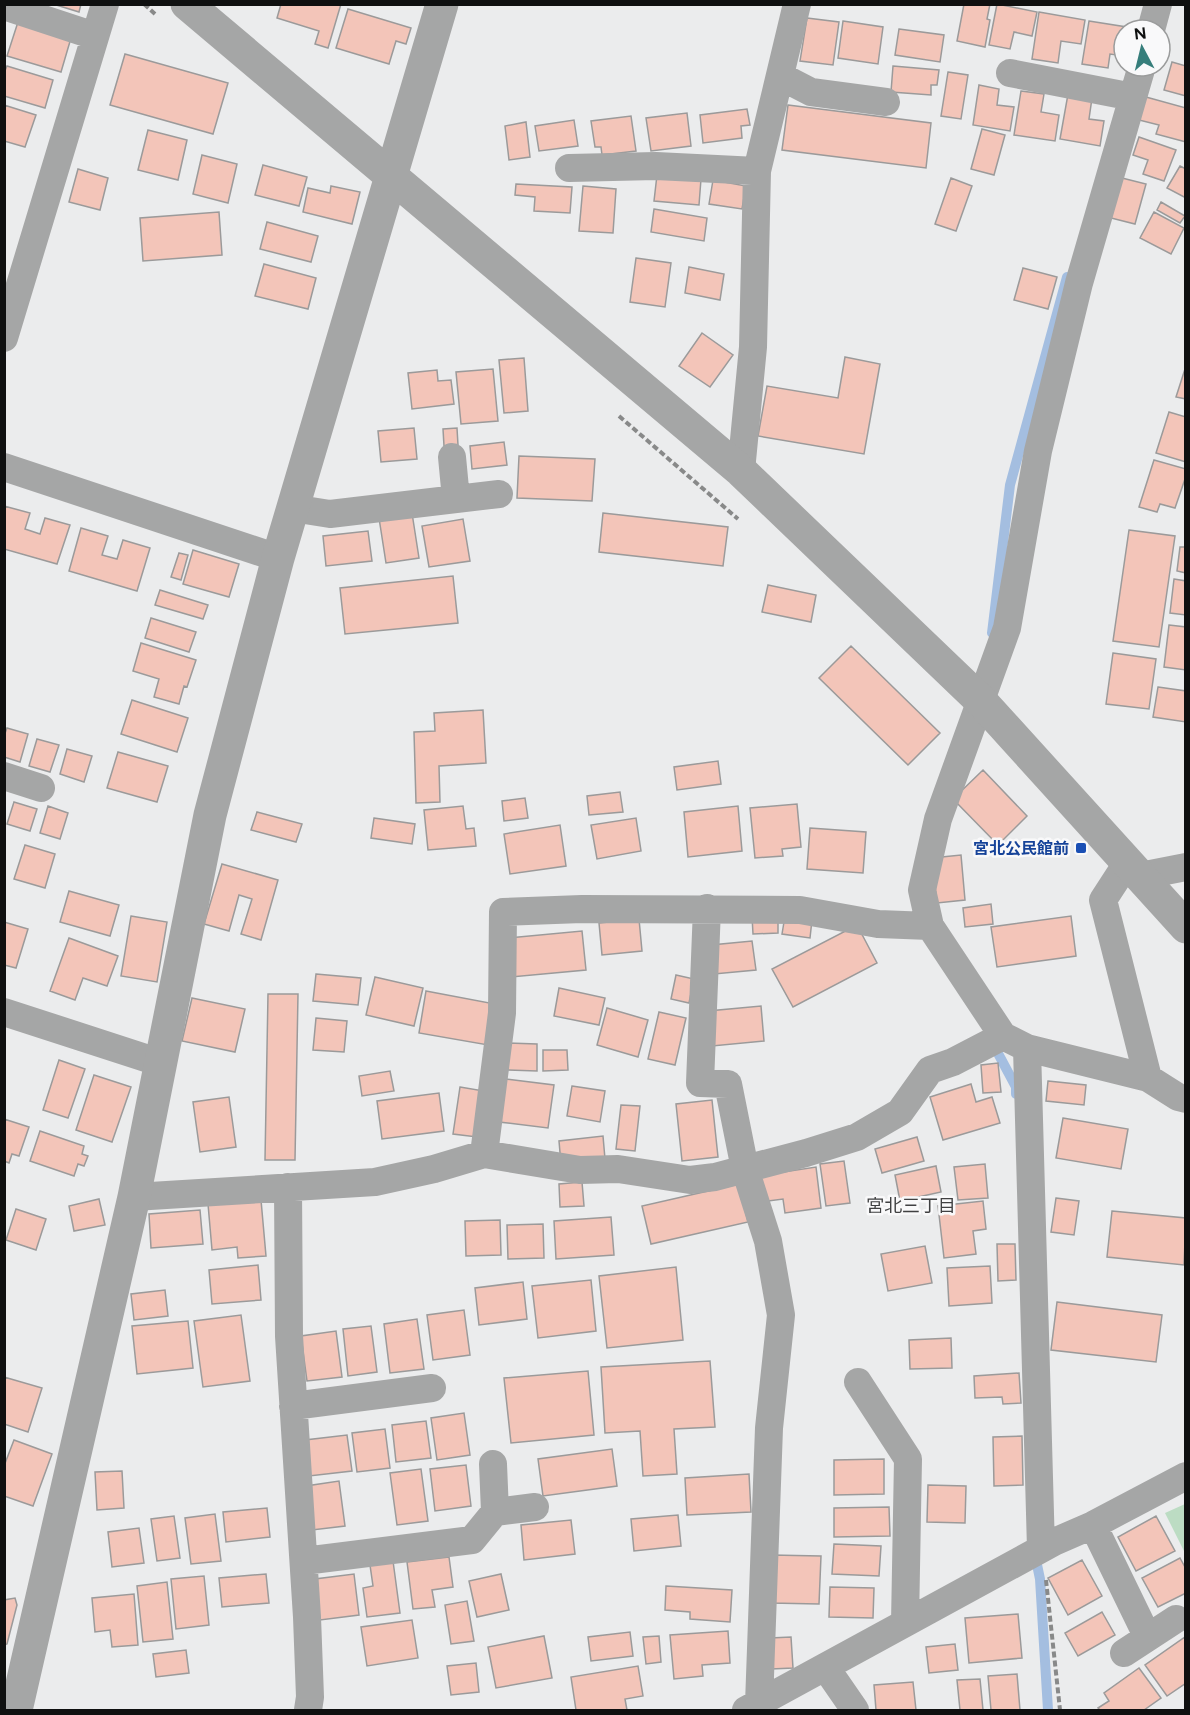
<svg xmlns="http://www.w3.org/2000/svg" width="1190" height="1715" font-family="Figtree,'Noto Sans JP',sans-serif">
<rect width="100%" height="100%" fill="#ebeced"/>
<!-- green -->
<path fill="#bcdcc3" d="M 1185,1504 L 1185,1553 L 1165,1513 Z"/>
<g fill="none" stroke-linecap="round" stroke-linejoin="round">
<!-- stream -->
<path stroke="#a4bee0" stroke-width="10" d="M 992,633 L 1010,485 L 1067,277
M 993,1044 L 1016,1087 L 1016,1094
M 1035,1555 L 1040,1579 L 1048,1710"/>
</g>
<!-- building -->
<path fill="#f3c5b9" stroke="#9b9a9a" stroke-width="1.5" d="M 53,4 L 81,4 L 79,12 Z
M 281,4 L 341,4 L 328,48 L 315,44 L 319,31 L 277,18 Z
M 964,4 L 990,4 L 987,19 L 990,20 L 985,47 L 957,41 Z
M 997,4 L 1037,12 L 1032,36 L 1014,32 L 1010,49 L 989,45 Z
M 348,9 L 411,28 L 406,44 L 396,41 L 389,64 L 336,48 Z
M 1039,12 L 1085,20 L 1081,44 L 1061,41 L 1058,63 L 1032,59 Z
M 807,18 L 839,22 L 833,65 L 800,61 Z
M 843,21 L 883,27 L 878,64 L 838,58 Z
M 1089,21 L 1133,28 L 1133,30 L 1124,30 L 1124,56 L 1110,54 L 1108,68 L 1082,64 Z
M 18,22 L 71,38 L 61,72 L 7,56 Z
M 899,29 L 944,35 L 940,62 L 895,55 Z
M 125,54 L 228,83 L 213,134 L 110,105 Z
M 1172,62 L 1186,66 L 1186,96 L 1164,90 Z
M 7,66 L 53,80 L 45,108 L 4,96 L 4,73 Z
M 893,66 L 939,70 L 937,85 L 931,85 L 931,95 L 891,92 Z
M 948,72 L 968,75 L 961,119 L 941,116 Z
M 979,85 L 999,89 L 997,105 L 1014,107 L 1010,131 L 973,125 Z
M 1021,91 L 1044,94 L 1041,112 L 1059,115 L 1055,141 L 1014,135 Z
M 1068,94 L 1092,98 L 1089,119 L 1104,121 L 1100,146 L 1060,139 Z
M 1146,97 L 1186,108 L 1186,142 L 1156,134 L 1159,125 L 1139,120 Z
M 4,105 L 36,115 L 25,147 L 4,141 Z
M 788,105 L 931,123 L 926,168 L 782,150 Z
M 747,109 L 750,125 L 741,126 L 742,138 L 703,143 L 700,115 Z
M 687,113 L 691,146 L 651,151 L 646,118 Z
M 631,116 L 636,151 L 602,155 L 601,147 L 595,147 L 591,121 Z
M 574,120 L 578,146 L 539,151 L 535,126 Z
M 526,122 L 530,157 L 509,160 L 505,126 Z
M 982,129 L 1005,135 L 994,175 L 971,169 Z
M 148,130 L 187,140 L 178,180 L 138,170 Z
M 1139,137 L 1176,150 L 1164,181 L 1143,174 L 1148,160 L 1133,155 Z
M 202,155 L 237,164 L 228,203 L 193,194 Z
M 263,165 L 307,177 L 299,206 L 255,195 Z
M 1180,166 L 1186,169 L 1186,198 L 1167,188 Z
M 78,169 L 108,178 L 100,210 L 69,202 Z
M 657,175 L 701,179 L 699,205 L 654,201 Z
M 951,178 L 972,186 L 956,231 L 935,224 Z
M 1122,178 L 1146,184 L 1135,224 L 1111,218 Z
M 713,180 L 746,186 L 742,209 L 709,204 Z
M 516,184 L 572,187 L 570,213 L 534,211 L 535,197 L 515,195 Z
M 331,186 L 360,192 L 352,224 L 303,212 L 308,188 L 330,193 Z
M 583,186 L 616,189 L 613,233 L 579,231 Z
M 1161,202 L 1185,216 L 1180,223 L 1157,210 Z
M 654,209 L 707,218 L 704,241 L 651,232 Z
M 219,212 L 222,255 L 143,261 L 140,218 Z
M 1154,212 L 1184,228 L 1171,254 L 1140,238 Z
M 267,222 L 318,236 L 311,262 L 260,249 Z
M 636,258 L 671,263 L 665,307 L 630,302 Z
M 264,264 L 316,278 L 308,309 L 255,296 Z
M 689,267 L 724,274 L 720,300 L 685,293 Z
M 1023,268 L 1057,277 L 1048,309 L 1014,300 Z
M 702,333 L 733,355 L 710,387 L 679,366 Z
M 845,357 L 880,364 L 864,454 L 758,436 L 767,386 L 838,398 Z
M 524,358 L 528,411 L 504,413 L 499,360 Z
M 493,369 L 498,421 L 461,424 L 456,372 Z
M 1185,369 L 1186,370 L 1186,399 L 1176,397 Z
M 437,370 L 438,381 L 451,380 L 454,404 L 412,409 L 408,373 Z
M 1169,412 L 1186,417 L 1186,462 L 1156,453 Z
M 414,428 L 417,459 L 381,462 L 378,431 Z
M 457,428 L 458,445 L 444,446 L 443,429 Z
M 504,442 L 507,465 L 472,469 L 470,446 Z
M 519,456 L 595,459 L 592,501 L 517,498 Z
M 1154,460 L 1186,469 L 1186,476 L 1175,508 L 1160,504 L 1157,512 L 1139,507 Z
M 4,506 L 30,513 L 25,529 L 40,534 L 45,518 L 70,525 L 57,564 L 4,549 Z
M 412,513 L 419,558 L 386,563 L 379,518 Z
M 603,513 L 728,527 L 723,566 L 599,552 Z
M 463,519 L 470,561 L 429,567 L 422,526 Z
M 81,528 L 108,536 L 102,555 L 117,559 L 123,540 L 150,548 L 137,591 L 69,571 Z
M 1129,530 L 1175,536 L 1159,647 L 1113,641 Z
M 368,531 L 372,561 L 326,566 L 323,536 Z
M 1180,547 L 1186,547 L 1186,573 L 1177,571 Z
M 193,550 L 239,564 L 229,597 L 183,584 Z
M 179,553 L 188,555 L 181,580 L 171,577 Z
M 453,576 L 458,623 L 345,634 L 340,588 Z
M 1174,579 L 1186,581 L 1186,615 L 1170,613 Z
M 768,585 L 816,595 L 811,622 L 762,612 Z
M 160,590 L 208,605 L 203,619 L 155,605 Z
M 151,618 L 196,632 L 189,652 L 145,638 Z
M 1169,625 L 1186,627 L 1186,670 L 1164,667 Z
M 141,643 L 196,660 L 187,687 L 184,686 L 179,704 L 154,697 L 159,679 L 133,671 Z
M 851,646 L 940,733 L 908,765 L 819,678 Z
M 1113,653 L 1156,659 L 1149,709 L 1106,704 Z
M 1158,687 L 1186,691 L 1186,722 L 1153,717 Z
M 132,700 L 188,718 L 177,752 L 121,734 Z
M 483,710 L 486,763 L 439,766 L 440,802 L 416,803 L 414,732 L 435,731 L 434,713 Z
M 7,728 L 28,734 L 20,762 L 4,757 L 4,736 Z
M 37,739 L 59,745 L 50,772 L 29,766 Z
M 67,749 L 92,756 L 84,782 L 60,774 Z
M 118,752 L 168,766 L 157,802 L 107,788 Z
M 718,761 L 721,784 L 677,790 L 674,767 Z
M 983,770 L 1027,816 L 998,845 L 953,799 Z
M 620,792 L 623,812 L 589,815 L 587,796 Z
M 525,798 L 528,818 L 504,821 L 502,801 Z
M 14,802 L 37,809 L 30,831 L 7,824 Z
M 797,804 L 801,847 L 782,849 L 783,856 L 755,858 L 750,808 Z
M 48,806 L 68,813 L 60,839 L 40,833 Z
M 463,806 L 466,829 L 474,828 L 476,846 L 428,850 L 424,810 Z
M 738,806 L 742,851 L 688,857 L 684,812 Z
M 257,812 L 302,824 L 296,842 L 251,830 Z
M 374,818 L 415,824 L 412,844 L 371,838 Z
M 636,818 L 641,851 L 597,859 L 591,825 Z
M 560,825 L 566,866 L 510,874 L 504,834 Z
M 810,828 L 866,832 L 863,873 L 807,869 Z
M 25,845 L 55,854 L 45,888 L 14,879 Z
M 961,855 L 965,900 L 937,903 L 932,858 Z
M 222,864 L 278,880 L 261,940 L 241,934 L 252,899 L 239,895 L 229,931 L 204,924 Z
M 69,891 L 119,905 L 110,936 L 60,922 Z
M 991,904 L 993,924 L 965,927 L 963,908 Z
M 778,915 L 778,933 L 753,934 L 752,916 Z
M 131,916 L 167,922 L 157,982 L 121,976 Z
M 785,916 L 812,920 L 810,938 L 782,934 Z
M 1071,916 L 1076,956 L 997,967 L 991,927 Z
M 639,919 L 642,951 L 602,955 L 599,923 Z
M 4,922 L 28,929 L 16,968 L 4,965 Z
M 857,925 L 877,963 L 793,1007 L 772,969 Z
M 582,931 L 586,970 L 511,977 L 508,938 Z
M 69,938 L 118,956 L 107,986 L 83,978 L 75,1000 L 50,991 Z
M 752,941 L 756,970 L 714,974 L 711,945 Z
M 316,974 L 361,978 L 358,1005 L 313,1001 Z
M 676,975 L 694,979 L 689,1003 L 671,999 Z
M 375,977 L 423,988 L 414,1026 L 366,1015 Z
M 559,988 L 605,998 L 599,1025 L 554,1016 Z
M 426,991 L 495,1004 L 488,1045 L 419,1033 Z
M 268,994 L 298,994 L 295,1160 L 265,1160 Z
M 192,998 L 245,1009 L 235,1052 L 182,1041 Z
M 761,1006 L 764,1041 L 712,1046 L 708,1011 Z
M 607,1008 L 648,1020 L 638,1057 L 597,1045 Z
M 659,1012 L 686,1018 L 675,1065 L 648,1059 Z
M 316,1018 L 347,1021 L 344,1052 L 313,1050 Z
M 508,1043 L 537,1044 L 537,1071 L 507,1070 Z
M 543,1050 L 567,1050 L 568,1070 L 543,1071 Z
M 59,1060 L 85,1069 L 68,1118 L 43,1110 Z
M 998,1063 L 1001,1092 L 983,1093 L 981,1065 Z
M 390,1071 L 394,1091 L 362,1096 L 359,1076 Z
M 94,1075 L 131,1087 L 112,1142 L 76,1130 Z
M 505,1079 L 554,1085 L 548,1128 L 499,1122 Z
M 1048,1081 L 1086,1085 L 1084,1105 L 1046,1101 Z
M 971,1084 L 976,1102 L 992,1097 L 1000,1123 L 943,1140 L 930,1097 Z
M 572,1086 L 605,1091 L 600,1122 L 567,1116 Z
M 460,1087 L 484,1091 L 477,1137 L 453,1134 Z
M 439,1093 L 444,1131 L 382,1139 L 377,1101 Z
M 229,1097 L 236,1147 L 200,1152 L 193,1102 Z
M 712,1100 L 718,1157 L 682,1161 L 676,1104 Z
M 621,1105 L 640,1106 L 635,1151 L 616,1149 Z
M 1063,1118 L 1128,1129 L 1121,1169 L 1056,1158 Z
M 4,1119 L 29,1127 L 19,1156 L 12,1154 L 9,1163 L 4,1161 Z
M 40,1131 L 84,1146 L 82,1154 L 88,1156 L 84,1166 L 78,1164 L 74,1176 L 30,1161 Z
M 603,1136 L 605,1159 L 561,1164 L 559,1141 Z
M 917,1137 L 924,1161 L 882,1173 L 875,1149 Z
M 844,1161 L 850,1203 L 826,1206 L 820,1164 Z
M 985,1164 L 988,1198 L 958,1200 L 954,1167 Z
M 936,1166 L 941,1192 L 900,1201 L 895,1175 Z
M 816,1167 L 821,1208 L 785,1213 L 783,1199 L 760,1202 L 757,1176 Z
M 582,1182 L 584,1206 L 560,1207 L 559,1184 Z
M 739,1184 L 748,1222 L 651,1244 L 642,1206 Z
M 1056,1198 L 1079,1201 L 1074,1235 L 1051,1232 Z
M 99,1199 L 105,1225 L 74,1231 L 69,1206 Z
M 261,1200 L 266,1256 L 238,1258 L 237,1247 L 212,1250 L 208,1204 Z
M 983,1201 L 986,1229 L 973,1231 L 976,1254 L 944,1258 L 938,1206 Z
M 16,1209 L 46,1219 L 36,1250 L 6,1240 Z
M 200,1210 L 203,1244 L 151,1248 L 149,1214 Z
M 1112,1211 L 1186,1218 L 1184,1265 L 1107,1257 Z
M 611,1217 L 614,1255 L 556,1259 L 554,1221 Z
M 500,1220 L 501,1255 L 466,1256 L 465,1221 Z
M 543,1224 L 544,1258 L 508,1259 L 507,1225 Z
M 997,1244 L 1015,1244 L 1016,1280 L 998,1281 Z
M 925,1246 L 932,1283 L 888,1291 L 881,1254 Z
M 258,1265 L 261,1300 L 212,1304 L 209,1270 Z
M 990,1266 L 992,1303 L 949,1306 L 947,1268 Z
M 676,1267 L 683,1340 L 607,1348 L 599,1276 Z
M 591,1280 L 596,1331 L 538,1338 L 532,1286 Z
M 523,1282 L 527,1319 L 479,1325 L 475,1288 Z
M 165,1290 L 168,1316 L 134,1320 L 131,1294 Z
M 1057,1302 L 1162,1315 L 1156,1362 L 1051,1350 Z
M 464,1310 L 470,1355 L 433,1360 L 427,1315 Z
M 241,1315 L 250,1381 L 203,1387 L 194,1321 Z
M 417,1319 L 424,1369 L 390,1373 L 384,1324 Z
M 188,1321 L 193,1368 L 137,1374 L 132,1326 Z
M 371,1326 L 377,1372 L 348,1376 L 343,1329 Z
M 336,1331 L 342,1377 L 307,1381 L 301,1336 Z
M 951,1338 L 952,1368 L 910,1369 L 909,1340 Z
M 710,1361 L 715,1427 L 674,1429 L 677,1474 L 643,1476 L 640,1431 L 605,1433 L 601,1367 Z
M 588,1371 L 594,1435 L 511,1443 L 504,1378 Z
M 1019,1373 L 1021,1403 L 1003,1404 L 1002,1397 L 975,1398 L 974,1376 Z
M 4,1377 L 42,1388 L 28,1432 L 4,1424 Z
M 464,1413 L 470,1455 L 437,1460 L 431,1418 Z
M 426,1421 L 431,1458 L 396,1462 L 392,1425 Z
M 385,1429 L 390,1468 L 357,1472 L 352,1433 Z
M 347,1435 L 352,1471 L 309,1476 L 305,1440 Z
M 1022,1436 L 1023,1485 L 994,1486 L 993,1437 Z
M 14,1440 L 52,1454 L 33,1506 L 4,1496 L 4,1466 Z
M 612,1449 L 617,1486 L 543,1496 L 538,1459 Z
M 884,1459 L 884,1494 L 834,1495 L 834,1460 Z
M 466,1465 L 471,1506 L 435,1511 L 430,1469 Z
M 421,1469 L 428,1521 L 397,1525 L 390,1473 Z
M 122,1471 L 124,1508 L 97,1510 L 95,1472 Z
M 749,1474 L 751,1512 L 687,1515 L 685,1478 Z
M 339,1481 L 345,1526 L 312,1530 L 306,1486 Z
M 928,1485 L 966,1486 L 965,1523 L 927,1522 Z
M 889,1507 L 890,1536 L 834,1537 L 834,1508 Z
M 267,1508 L 270,1537 L 226,1542 L 223,1512 Z
M 215,1514 L 221,1561 L 191,1564 L 185,1518 Z
M 678,1515 L 681,1546 L 634,1551 L 631,1519 Z
M 174,1516 L 180,1558 L 157,1561 L 151,1519 Z
M 1156,1516 L 1175,1551 L 1136,1571 L 1118,1537 Z
M 571,1520 L 575,1554 L 524,1560 L 521,1525 Z
M 139,1528 L 144,1563 L 112,1567 L 108,1532 Z
M 834,1544 L 881,1546 L 879,1576 L 832,1574 Z
M 771,1555 L 821,1556 L 819,1604 L 770,1603 Z
M 449,1557 L 453,1587 L 432,1590 L 435,1607 L 413,1609 L 407,1562 Z
M 1180,1558 L 1186,1569 L 1186,1593 L 1158,1607 L 1142,1578 Z
M 1082,1560 L 1102,1596 L 1068,1615 L 1048,1578 Z
M 393,1561 L 400,1613 L 367,1617 L 363,1588 L 373,1586 L 370,1565 Z
M 266,1574 L 269,1603 L 222,1607 L 219,1578 Z
M 354,1574 L 359,1615 L 320,1620 L 315,1579 Z
M 501,1574 L 509,1610 L 477,1617 L 469,1581 Z
M 204,1576 L 209,1625 L 176,1629 L 171,1579 Z
M 167,1582 L 173,1639 L 143,1642 L 137,1586 Z
M 666,1586 L 732,1590 L 730,1622 L 690,1619 L 690,1612 L 665,1610 Z
M 830,1587 L 874,1588 L 873,1618 L 829,1617 Z
M 134,1594 L 138,1645 L 112,1647 L 110,1630 L 95,1632 L 92,1598 Z
M 15,1598 L 17,1605 L 7,1644 L 4,1645 L 4,1600 Z
M 467,1601 L 474,1641 L 451,1644 L 445,1605 Z
M 1102,1612 L 1115,1635 L 1078,1656 L 1065,1633 Z
M 1018,1614 L 1022,1658 L 969,1663 L 965,1618 Z
M 412,1620 L 418,1658 L 367,1666 L 361,1627 Z
M 728,1631 L 730,1663 L 702,1665 L 703,1676 L 674,1679 L 670,1635 Z
M 630,1632 L 633,1656 L 591,1661 L 588,1637 Z
M 544,1636 L 552,1678 L 496,1688 L 488,1647 Z
M 659,1636 L 661,1662 L 646,1664 L 643,1637 Z
M 791,1637 L 793,1668 L 771,1669 L 770,1638 Z
M 1185,1637 L 1186,1683 L 1167,1696 L 1145,1665 Z
M 955,1644 L 958,1670 L 929,1673 L 926,1647 Z
M 186,1650 L 189,1673 L 156,1677 L 153,1654 Z
M 476,1663 L 479,1692 L 451,1695 L 447,1666 Z
M 638,1666 L 643,1696 L 625,1699 L 627,1710 L 576,1710 L 571,1677 Z
M 1139,1668 L 1161,1698 L 1144,1710 L 1100,1710 L 1098,1708 L 1109,1701 L 1104,1693 Z
M 1017,1674 L 1020,1710 L 991,1710 L 988,1676 Z
M 980,1679 L 983,1710 L 960,1710 L 957,1680 Z
M 913,1682 L 916,1710 L 876,1710 L 874,1685 Z"/>
<g fill="none" stroke-linecap="round" stroke-linejoin="round">
<!-- path -->
<path stroke="#888989" stroke-width="4" stroke-dasharray="6 3" stroke-linecap="butt" d="M 144,4 L 155,14
M 619,416 L 738,519
M 1046,1580 L 1060,1710"/>
<!-- minor -->
<path stroke="#a5a6a6" stroke-width="28" d="M 4,6 L 95,36
M 1151,30 L 1158,4
M 1142,66 L 1079,283 L 1038,451 L 1007,628 L 938,819 L 922,890 L 930,926 L 1003,1036 L 1027,1048 L 1148,1078 L 1178,1097 L 1186,1099
M 1010,73 L 1133,97
M 780,76 L 811,92 L 886,102
M 569,168 L 656,166 L 757,171
M 4,338 L 105,4
M 452,457 L 456,499
M 4,467 L 278,558
M 741,471 L 753,347 L 757,171 L 797,4
M 292,508 L 330,514 L 499,494
M 4,776 L 41,788
M 1127,863 L 1103,900 L 1148,1078
M 1140,876 L 1186,867
M 707,908 L 700,1083 L 728,1084 L 745,1169 L 768,1241 L 781,1315 L 769,1428 L 759,1704
M 4,1012 L 161,1063
M 1027,1048 L 1041,1549
M 484,1154 L 502,1013 L 503,912 L 582,909 L 800,910 L 878,924 L 930,926
M 288,1187 L 289,1336 L 307,1617 L 310,1697 L 308,1710
M 134,1197 L 375,1182 L 434,1169 L 484,1154 L 580,1170 L 618,1169 L 690,1180 L 715,1177 L 806,1153 L 857,1137 L 900,1112 L 930,1070 L 953,1062 L 1003,1036
M 858,1382 L 908,1459 L 905,1623
M 293,1406 L 432,1388
M 495,1512 L 535,1507
M 1093,1525 L 1147,1636
M 304,1561 L 472,1540 L 495,1512 L 493,1464
M 1124,1653 L 1176,1619
M 826,1668 L 855,1710
M 746,1710 L 1054,1542 L 1093,1525 L 1186,1476"/>
<!-- tertiary -->
<path stroke="#a5a6a6" stroke-width="33" d="M 187,4 L 741,471 L 981,701 L 1186,927
M 16,1710 L 134,1197 L 210,815 L 278,558 L 442,4"/>
</g>
<!-- markers -->
<rect fill="#1a4fb4" stroke="#f9f9fa" stroke-width="2" x="1075" y="842" width="12" height="12" rx="3"/>
<g text-anchor="middle" stroke-width="5" stroke-linejoin="round" paint-order="stroke">
<!-- transit labels -->
<g font-size="16" font-weight="bold" fill="#164399" stroke="#f9f9fa" text-anchor="end">
<text x="1069" y="854">宮北公民館前</text>
</g>
<!-- neighbourhood labels -->
<g font-size="18" fill="#404142" stroke="#f9f9fa">
<text x="911" y="1212">宮北三丁目</text>
</g>
</g>
<!-- border -->
<rect width="1190" height="1715" fill="none" stroke="#0f1010" stroke-width="12"/>
<!-- north arrow -->
<g transform="translate(1142 48) rotate(353)"><circle r="28" fill="#f9f9fa" stroke="#9b9c9c" stroke-width="1.5"/>
<path d="M0-4.5L10 22L0 15L-10 22Z" fill="#367e7b"/>
<text y="-9" font-size="16" font-weight="bold" text-anchor="middle" fill="#0f1010">N</text>
</g>
</svg>
